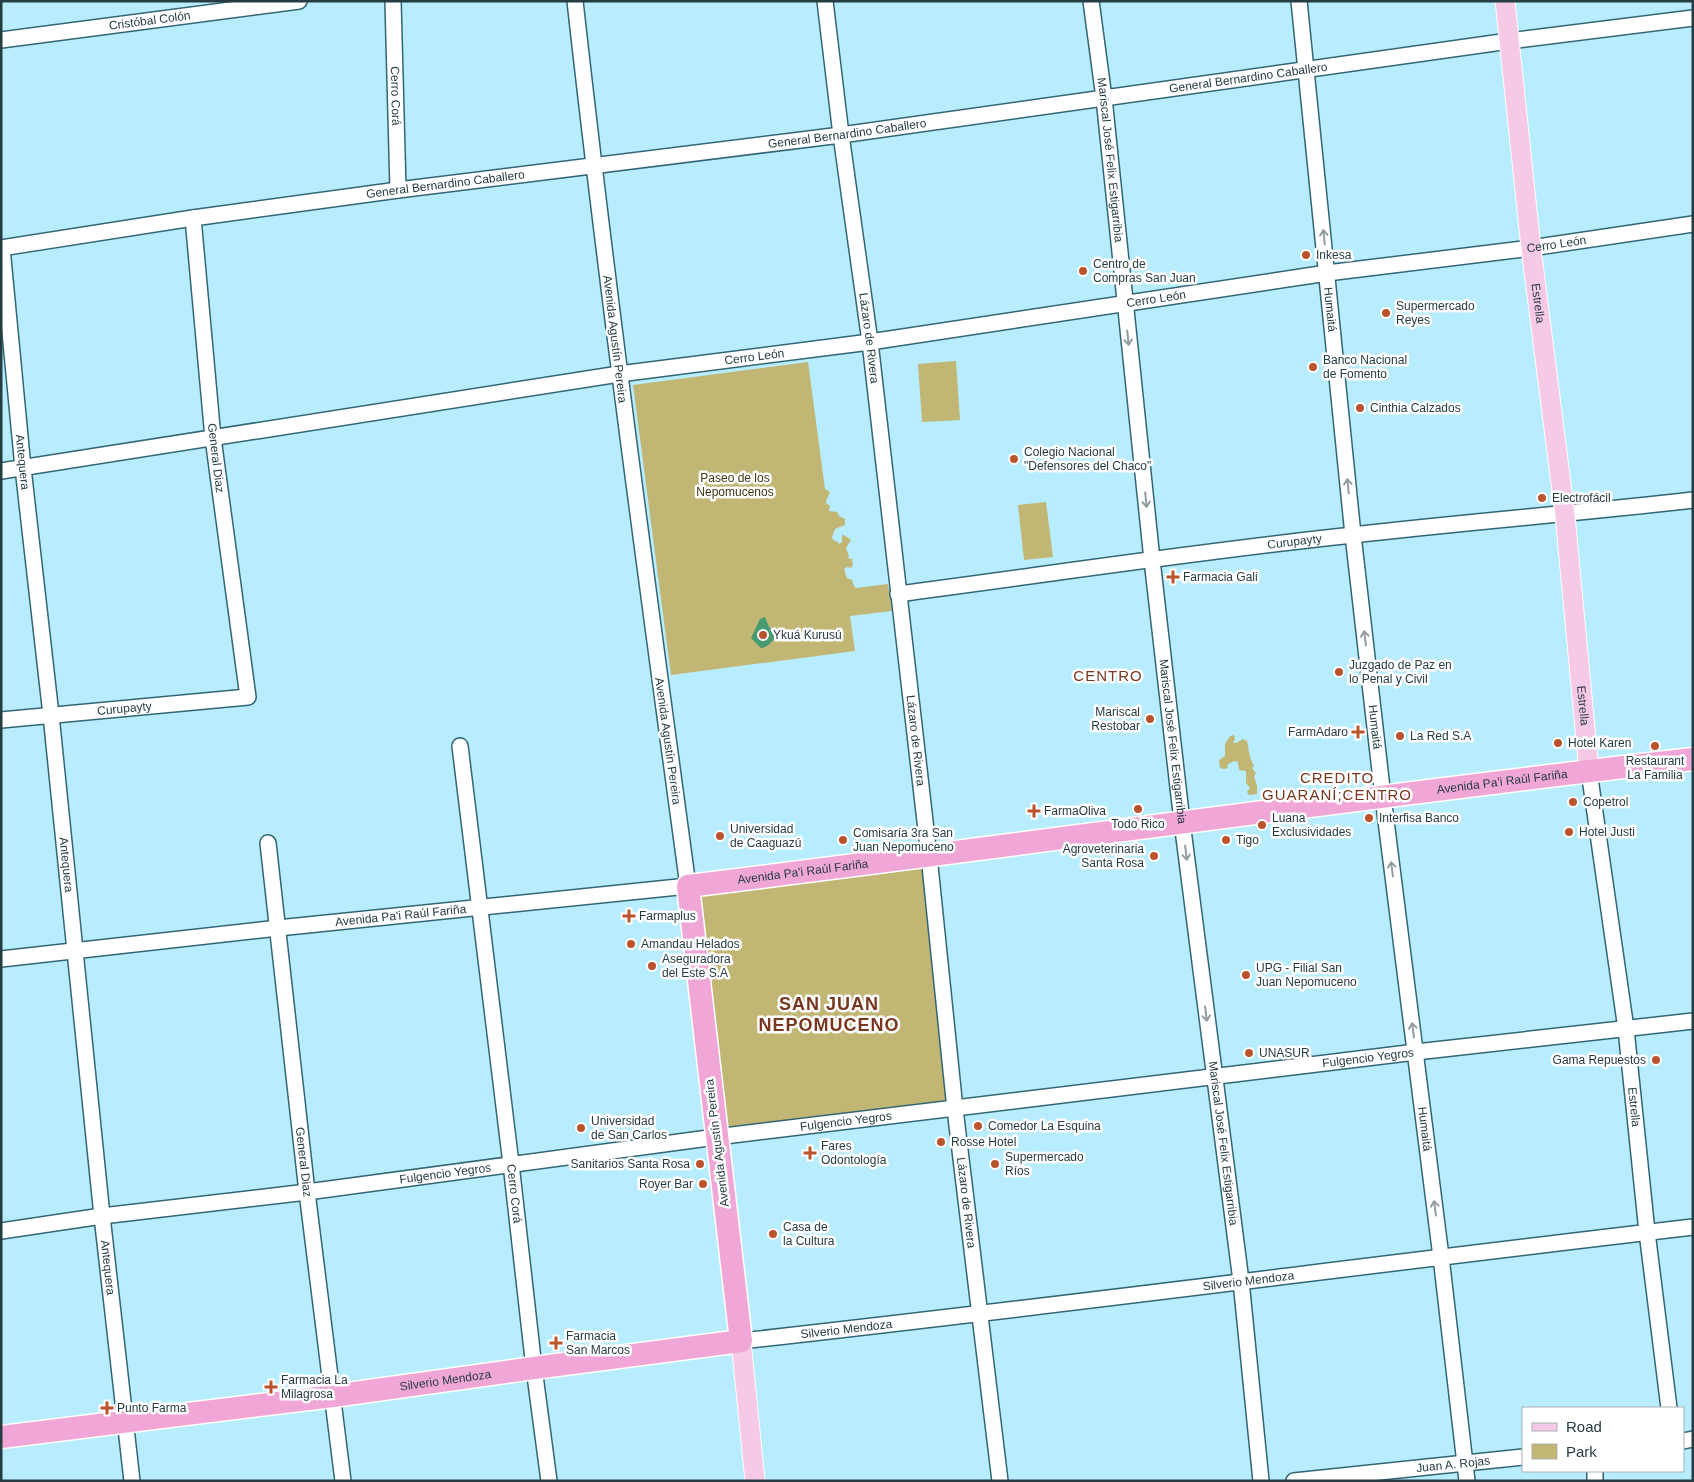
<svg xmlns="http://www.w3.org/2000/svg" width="1694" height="1482" font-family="Arial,sans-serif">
<rect width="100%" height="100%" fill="#b7edfe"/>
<!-- green -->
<path fill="#c1b673" d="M 956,361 L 960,420 L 922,422 L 918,364 Z
M 808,362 L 825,489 L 830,492 L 826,501 L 826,503 L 830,506 L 829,511 L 837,512 L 839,516 L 845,519 L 845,525 L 835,529 L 832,537 L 833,540 L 838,542 L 839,544 L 842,542 L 842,535 L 844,535 L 851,540 L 846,548 L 849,556 L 848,558 L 852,559 L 853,565 L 851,568 L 847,567 L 844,569 L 847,578 L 852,580 L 854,586 L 856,588 L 888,584 L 892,611 L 850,616 L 855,651 L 671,675 L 633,385 Z
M 1046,502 L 1053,557 L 1024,560 L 1018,505 Z
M 1234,735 L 1235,739 L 1233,743 L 1236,743 L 1243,739 L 1247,741 C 1249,751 1249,757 1254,766 L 1252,768 L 1256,773 L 1254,776 L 1257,786 L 1257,794 L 1249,795 L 1247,792 L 1250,788 L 1246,783 L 1246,771 L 1239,770 L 1238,762 L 1234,761 L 1227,765 L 1228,768 L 1224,769 L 1220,768 L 1219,760 L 1225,756 L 1225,744 L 1230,736 Z
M 927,858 L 953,1108 L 719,1135 L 690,888 Z"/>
<!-- water -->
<path fill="#479a72" d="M 765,617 L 769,627 L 776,634 C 775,640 767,648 761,648 L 751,638 L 760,619 Z"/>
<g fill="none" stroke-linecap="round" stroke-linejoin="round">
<!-- minor casing -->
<g stroke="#336675" stroke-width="18">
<g id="minor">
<path id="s1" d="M 393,1 L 398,190"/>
<path id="s2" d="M 825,1 L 841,135 L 870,342 L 929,856 L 955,1109 L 1000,1481"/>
<path id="s3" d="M 1091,1 L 1104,98 L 1152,560 L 1182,822 L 1241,1281 L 1261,1481"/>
<path id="s4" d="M 1299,1 L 1353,535 L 1383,797 L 1441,1257 L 1467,1481"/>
<path id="s5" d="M 1,40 L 299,1"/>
<path id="s6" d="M 1,248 L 193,218 L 398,190 L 841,135 L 1509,41 L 1693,18"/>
<path id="s7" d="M 2,248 L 23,468 L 51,715 L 102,1216 L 132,1481"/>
<path id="s8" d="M 1,471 L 619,374 L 870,342 L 1327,273 L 1531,248 L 1693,224"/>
<path id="s9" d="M 898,594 C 1050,574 1201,551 1353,535 C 1466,522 1580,513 1693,500"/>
<path id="s10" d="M 1,720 L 248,697 L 213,438 L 193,218"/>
<path id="s11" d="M 460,746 L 511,1164 L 534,1368 L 549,1481"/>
<path id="s12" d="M 1589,771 L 1626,1029 L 1647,1232 L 1669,1408"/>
<path id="s13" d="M 268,843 L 307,1192 L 343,1481"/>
<path id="s14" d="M 1,959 L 278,928 L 688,886 C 648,591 608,297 575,1"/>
<path id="s15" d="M 1,1231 L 102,1216 L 307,1192 L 716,1137 L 1416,1052 L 1693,1021"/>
<path id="s16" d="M 741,1341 C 1059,1306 1375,1264 1693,1227"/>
<path d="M 1683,1441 L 1693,1439"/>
<path d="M 1595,1471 L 1595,1481"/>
<path id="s17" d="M 1294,1481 L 1523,1457"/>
</g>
</g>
<!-- major casing -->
<g stroke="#fff" stroke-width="21">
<g id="major">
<path id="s18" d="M 1505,1 L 1531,248 L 1565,515 L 1589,771"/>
<path d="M 741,1341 L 755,1481"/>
</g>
</g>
<!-- highway casing -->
<g stroke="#fff" stroke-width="25">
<g id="highway">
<path id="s19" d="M 1,1437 L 333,1396 L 534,1368 L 741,1341 L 688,886 C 1023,845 1357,797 1693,759"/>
</g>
</g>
<!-- minor -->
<use href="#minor" stroke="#fff" stroke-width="15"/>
<!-- major -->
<use href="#major" stroke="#f6cae6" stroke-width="19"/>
<!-- highway -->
<use href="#highway" stroke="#f0a6d6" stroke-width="22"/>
</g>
<!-- one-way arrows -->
<defs><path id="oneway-shaft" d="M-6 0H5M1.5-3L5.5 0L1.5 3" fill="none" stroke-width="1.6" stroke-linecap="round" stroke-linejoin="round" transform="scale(1.25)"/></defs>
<g stroke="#929ea1">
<use href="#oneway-shaft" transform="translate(1324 237) rotate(-96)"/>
<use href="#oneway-shaft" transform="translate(1128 338) rotate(84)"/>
<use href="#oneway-shaft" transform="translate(1348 486) rotate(-96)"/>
<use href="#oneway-shaft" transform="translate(1146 500) rotate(84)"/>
<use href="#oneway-shaft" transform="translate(1365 638) rotate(-97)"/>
<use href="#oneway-shaft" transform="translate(1186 853) rotate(83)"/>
<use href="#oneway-shaft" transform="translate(1392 869) rotate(-97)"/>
<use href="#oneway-shaft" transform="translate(1206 1014) rotate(83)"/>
<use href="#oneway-shaft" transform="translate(1413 1030) rotate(-97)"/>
<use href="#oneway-shaft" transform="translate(1435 1208) rotate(-97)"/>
</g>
<!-- markers -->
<g fill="#bb532c" stroke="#fff" stroke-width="2">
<circle cx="1306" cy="255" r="5"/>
<circle cx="1083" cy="271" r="5"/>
<circle cx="1386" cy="313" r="5"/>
<circle cx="1313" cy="367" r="5"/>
<circle cx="1360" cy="408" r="5"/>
<circle cx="1014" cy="459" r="5"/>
<circle cx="1542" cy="498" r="5"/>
<path d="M1170.5 569.5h5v5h5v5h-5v5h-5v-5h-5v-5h5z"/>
<circle cx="763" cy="635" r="5"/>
<circle cx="1339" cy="672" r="5"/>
<circle cx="1150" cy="719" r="5"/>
<path d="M1355.5 724.5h5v5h5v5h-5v5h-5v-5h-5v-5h5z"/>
<circle cx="1400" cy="736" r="5"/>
<circle cx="1558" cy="743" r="5"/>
<circle cx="1655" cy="746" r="5"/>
<circle cx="1573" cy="802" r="5"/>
<circle cx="1138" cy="809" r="5"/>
<path d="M1031.5 803.5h5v5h5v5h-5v5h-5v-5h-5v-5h5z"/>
<circle cx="1369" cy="818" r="5"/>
<circle cx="1262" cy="825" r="5"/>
<circle cx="1569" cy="832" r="5"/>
<circle cx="720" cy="836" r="5"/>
<circle cx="843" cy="840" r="5"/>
<circle cx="1226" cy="840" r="5"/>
<circle cx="1154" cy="856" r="5"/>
<path d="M626.5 908.5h5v5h5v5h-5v5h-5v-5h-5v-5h5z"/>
<circle cx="631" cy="944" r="5"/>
<circle cx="652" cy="966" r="5"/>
<circle cx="1246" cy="975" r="5"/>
<circle cx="1249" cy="1053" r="5"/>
<circle cx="1656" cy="1060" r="5"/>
<circle cx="978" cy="1126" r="5"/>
<circle cx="581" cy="1128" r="5"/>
<circle cx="941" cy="1142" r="5"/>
<path d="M807.5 1145.5h5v5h5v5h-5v5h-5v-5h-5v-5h5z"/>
<circle cx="700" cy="1164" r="5"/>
<circle cx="995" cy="1164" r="5"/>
<circle cx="703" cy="1184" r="5"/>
<circle cx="773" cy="1234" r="5"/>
<path d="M553.5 1335.5h5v5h5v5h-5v5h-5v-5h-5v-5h5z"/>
<path d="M268.5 1379.5h5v5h5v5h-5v5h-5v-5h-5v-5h5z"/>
<path d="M104.5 1400.5h5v5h5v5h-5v5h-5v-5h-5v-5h5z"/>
</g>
<g text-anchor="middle" stroke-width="5" stroke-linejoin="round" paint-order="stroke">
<!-- street labels -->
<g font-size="12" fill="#263c43" stroke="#fff">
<text dy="4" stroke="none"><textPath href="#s5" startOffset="150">Cristóbal Colón</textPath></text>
<text dy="4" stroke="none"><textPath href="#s6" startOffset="1259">General Bernardino Caballero</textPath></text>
<text dy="4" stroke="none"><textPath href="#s1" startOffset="95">Cerro Corá</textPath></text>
<text dy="4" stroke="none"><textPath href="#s6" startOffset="854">General Bernardino Caballero</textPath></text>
<text dy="4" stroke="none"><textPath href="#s3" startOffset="160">Mariscal José Felix Estigarribia</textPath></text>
<text dy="4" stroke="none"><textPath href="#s6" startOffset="449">General Bernardino Caballero</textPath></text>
<text dy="4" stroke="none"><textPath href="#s8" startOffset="1572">Cerro León</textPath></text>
<text dy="4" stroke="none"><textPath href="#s8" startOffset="1168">Cerro León</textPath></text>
<text dy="4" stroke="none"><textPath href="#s18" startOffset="304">Estrella</textPath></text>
<text dy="4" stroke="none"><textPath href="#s4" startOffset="310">Humaitá</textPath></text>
<text dy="4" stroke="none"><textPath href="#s2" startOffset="340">Lázaro de Rivera</textPath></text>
<text transform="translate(615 339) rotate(83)" y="4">Avenida Agustín Pereira</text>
<text dy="4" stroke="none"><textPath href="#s8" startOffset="762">Cerro León</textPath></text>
<text transform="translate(216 458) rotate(83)" y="4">General Diaz</text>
<text dy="4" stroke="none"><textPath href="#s7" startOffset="215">Antequera</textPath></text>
<text dy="4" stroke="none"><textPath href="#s9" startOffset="400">Curupayty</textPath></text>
<text dy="4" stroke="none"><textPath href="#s18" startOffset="709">Estrella</textPath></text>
<text dy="4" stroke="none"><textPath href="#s10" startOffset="124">Curupayty</textPath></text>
<text dy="4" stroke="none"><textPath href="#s4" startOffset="730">Humaitá</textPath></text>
<text transform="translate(668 741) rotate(82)" y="4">Avenida Agustín Pereira</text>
<text dy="4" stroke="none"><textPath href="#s2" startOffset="745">Lázaro de Rivera</textPath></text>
<text dy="4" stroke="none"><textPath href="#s3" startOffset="745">Mariscal José Felix Estigarribia</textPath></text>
<text dy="4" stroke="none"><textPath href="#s19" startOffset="2025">Avenida Pa'i Raúl Fariña</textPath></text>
<text dy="4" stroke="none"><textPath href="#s7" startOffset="620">Antequera</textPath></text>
<text dy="4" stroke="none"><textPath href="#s19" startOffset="1320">Avenida Pa'i Raúl Fariña</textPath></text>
<text dy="4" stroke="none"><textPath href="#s14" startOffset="402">Avenida Pa'i Raúl Fariña</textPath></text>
<text dy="4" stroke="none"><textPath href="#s15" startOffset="1378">Fulgencio Yegros</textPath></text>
<text dy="4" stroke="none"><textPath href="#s12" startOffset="339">Estrella</textPath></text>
<text dy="4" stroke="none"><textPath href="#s15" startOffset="852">Fulgencio Yegros</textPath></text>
<text dy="4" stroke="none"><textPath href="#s4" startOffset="1135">Humaitá</textPath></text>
<text transform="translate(717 1143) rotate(-97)" y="4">Avenida Agustín Pereira</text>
<text dy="4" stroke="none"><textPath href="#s3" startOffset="1150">Mariscal José Felix Estigarribia</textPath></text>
<text dy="4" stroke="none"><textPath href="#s13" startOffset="321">General Diaz</textPath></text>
<text dy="4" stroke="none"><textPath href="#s15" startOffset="448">Fulgencio Yegros</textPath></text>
<text dy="4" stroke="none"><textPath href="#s11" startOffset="451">Cerro Corá</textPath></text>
<text dy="4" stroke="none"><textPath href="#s2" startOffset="1210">Lázaro de Rivera</textPath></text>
<text dy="4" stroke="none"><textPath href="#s7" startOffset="1025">Antequera</textPath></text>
<text dy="4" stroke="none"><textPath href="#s16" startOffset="511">Silverio Mendoza</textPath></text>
<text dy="4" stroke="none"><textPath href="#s16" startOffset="106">Silverio Mendoza</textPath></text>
<text dy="4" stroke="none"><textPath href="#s19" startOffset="448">Silverio Mendoza</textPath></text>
<text dy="4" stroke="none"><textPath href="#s17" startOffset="160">Juan A. Rojas</textPath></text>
</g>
<!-- poi labels -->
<g font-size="12" fill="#263c43" stroke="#fff" text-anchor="start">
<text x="1316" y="259">Inkesa</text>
<text x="1093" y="268">Centro de<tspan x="1093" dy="14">Compras San Juan</tspan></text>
<text x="1396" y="310">Supermercado<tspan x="1396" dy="14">Reyes</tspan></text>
<text x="1323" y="364">Banco Nacional<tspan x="1323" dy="14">de Fomento</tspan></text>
<text x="1370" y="412">Cinthia Calzados</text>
<text x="1024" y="456">Colegio Nacional<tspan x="1024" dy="14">"Defensores del Chaco"</tspan></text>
<text x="1552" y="502">Electrofácil</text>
<text x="1183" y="581">Farmacia Gali</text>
<text x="773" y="639">Ykuá Kurusú</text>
<text x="1349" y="669">Juzgado de Paz en<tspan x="1349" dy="14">lo Penal y Civil</tspan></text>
<text x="1140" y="716" text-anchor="end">Mariscal<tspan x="1140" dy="14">Restobar</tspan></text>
<text x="1348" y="736" text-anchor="end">FarmAdaro</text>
<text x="1410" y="740">La Red S.A</text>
<text x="1568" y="747">Hotel Karen</text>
<text x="1655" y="765" text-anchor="middle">Restaurant<tspan x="1655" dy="14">La Familia</tspan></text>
<text x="1583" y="806">Copetrol</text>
<text x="1044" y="815">FarmaOliva</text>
<text x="1272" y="822">Luana<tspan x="1272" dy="14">Exclusividades</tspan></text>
<text x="1379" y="822">Interfisa Banco</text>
<text x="1138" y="828" text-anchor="middle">Todo Rico</text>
<text x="730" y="833">Universidad<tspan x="730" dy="14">de Caaguazú</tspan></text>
<text x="1579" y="836">Hotel Justi</text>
<text x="853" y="837">Comisaría 3ra San<tspan x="853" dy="14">Juan Nepomuceno</tspan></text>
<text x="1236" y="844">Tigo</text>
<text x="1144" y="853" text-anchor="end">Agroveterinaria<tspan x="1144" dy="14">Santa Rosa</tspan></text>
<text x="639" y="920">Farmaplus</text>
<text x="641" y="948">Amandau Helados</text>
<text x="662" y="963">Aseguradora<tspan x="662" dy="14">del Este S.A</tspan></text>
<text x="1256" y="972">UPG - Filial San<tspan x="1256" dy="14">Juan Nepomuceno</tspan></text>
<text x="1259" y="1057">UNASUR</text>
<text x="1646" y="1064" text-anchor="end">Gama Repuestos</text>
<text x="591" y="1125">Universidad<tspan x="591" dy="14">de San Carlos</tspan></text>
<text x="988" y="1130">Comedor La Esquina</text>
<text x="951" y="1146">Rosse Hotel</text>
<text x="821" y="1150">Fares<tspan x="821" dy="14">Odontología</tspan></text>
<text x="1005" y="1161">Supermercado<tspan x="1005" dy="14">Ríos</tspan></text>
<text x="690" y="1168" text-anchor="end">Sanitarios Santa Rosa</text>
<text x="693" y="1188" text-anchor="end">Royer Bar</text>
<text x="783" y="1231">Casa de<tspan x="783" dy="14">la Cultura</tspan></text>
<text x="566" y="1340">Farmacia<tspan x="566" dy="14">San Marcos</tspan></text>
<text x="281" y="1384">Farmacia La<tspan x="281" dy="14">Milagrosa</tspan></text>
<text x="117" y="1412">Punto Farma</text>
</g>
<!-- park labels -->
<g font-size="12" fill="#3d3713" stroke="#fff">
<text x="735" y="482">Paseo de los<tspan x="735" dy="14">Nepomucenos</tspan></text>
</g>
<!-- quarter labels -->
<g font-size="15" letter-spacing="1" fill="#7a371f" stroke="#fff">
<text x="1108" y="681">CENTRO</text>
<text x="1337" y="783">CREDITO<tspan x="1337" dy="17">GUARANÍ;CENTRO</tspan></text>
</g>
<!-- district labels -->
<g font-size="18" font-weight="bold" letter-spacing="1" fill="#7a371f" stroke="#fff">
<text x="829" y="1010">SAN JUAN<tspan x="829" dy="21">NEPOMUCENO</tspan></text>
</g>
</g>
<!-- border -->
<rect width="1694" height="1482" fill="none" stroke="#263c43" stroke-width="5"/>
<!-- legend -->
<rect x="1522" y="1407" width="162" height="65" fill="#ffffff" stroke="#a8b1b4"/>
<rect x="1532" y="1423" width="25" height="8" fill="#f6cae6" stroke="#a8b1b4"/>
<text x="1566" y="1432" font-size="15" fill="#263c43">Road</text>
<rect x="1532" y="1444" width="25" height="15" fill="#c1b673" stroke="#a8b1b4"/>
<text x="1566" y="1457" font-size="15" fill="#263c43">Park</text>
</svg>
